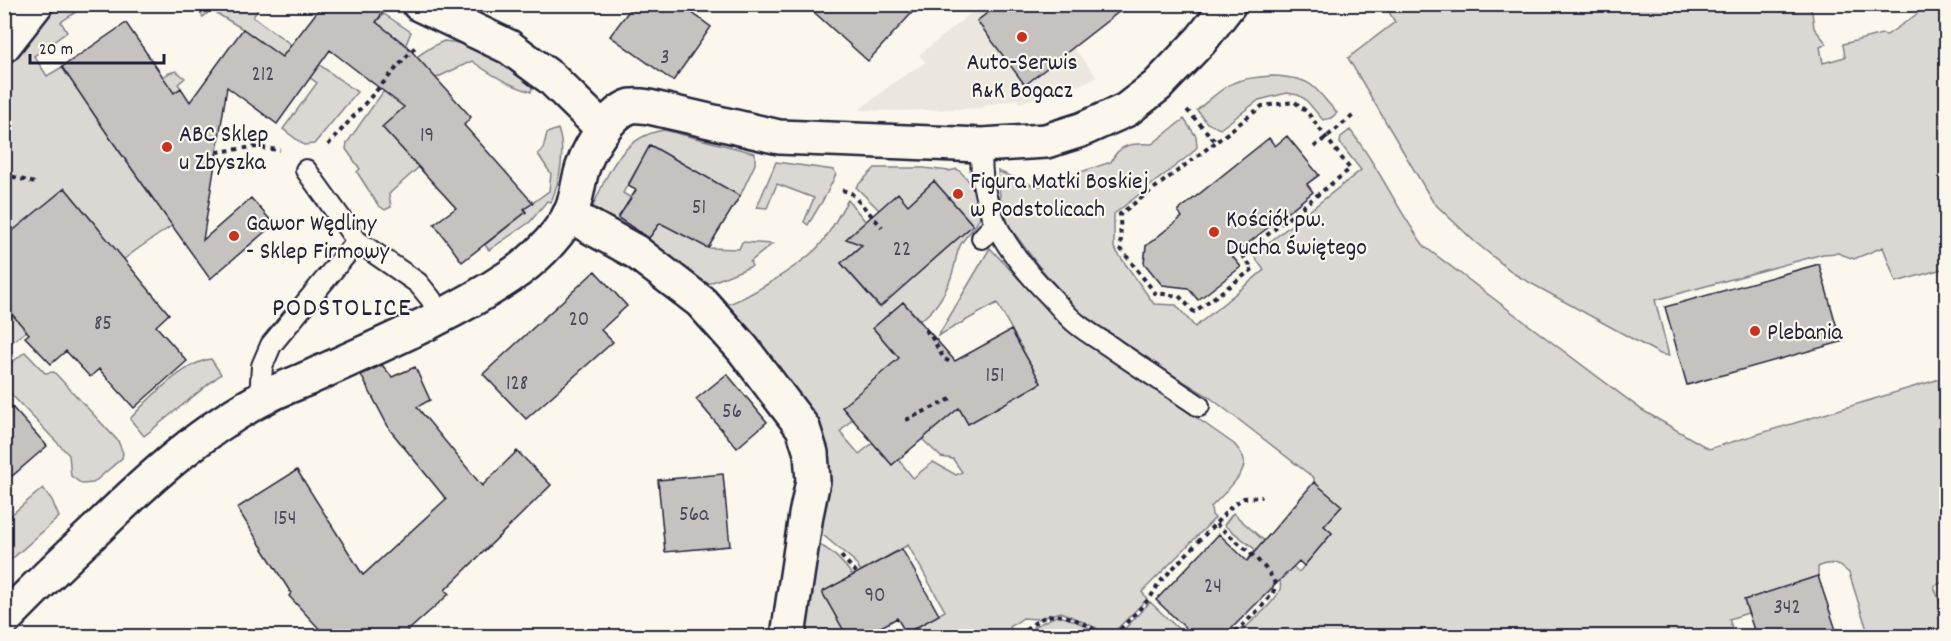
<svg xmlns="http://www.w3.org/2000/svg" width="1951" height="641" font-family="Dekko,sans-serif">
<rect width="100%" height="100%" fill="#fbf7ec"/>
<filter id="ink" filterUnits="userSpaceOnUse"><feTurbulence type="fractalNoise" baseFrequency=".0167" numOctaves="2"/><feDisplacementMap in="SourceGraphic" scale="12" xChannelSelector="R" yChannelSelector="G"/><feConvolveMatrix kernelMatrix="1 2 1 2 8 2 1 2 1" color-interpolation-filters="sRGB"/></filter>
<g filter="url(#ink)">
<!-- built -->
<path fill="#ebe7df" d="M 981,5 L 1040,5 L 1097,77 L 1079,85 L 1019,103 L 1017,99 L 984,106 L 983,108 L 899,111 L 859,110 L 896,81 L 926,62 L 919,55 Z"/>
<!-- green -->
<path fill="#dbd8d3" stroke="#7e7d87" stroke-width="1.5" d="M 48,5 L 86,5 L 61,22 L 67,32 L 34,56 L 47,76 L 62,67 L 99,121 L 169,73 L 176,71 L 185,78 L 178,84 L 181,88 L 110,138 L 156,203 L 198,208 L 139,248 L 5,347 L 4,306 L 98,228 L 65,188 L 5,238 L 5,70 C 22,50 31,25 48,5 Z
M 195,5 L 255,5 L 258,9 L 253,17 L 357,92 L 314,144 L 304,145 L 283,129 L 317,83 L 243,29 L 211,10 L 203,17 Z
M 1385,5 L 1807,5 L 1812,12 L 1814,28 L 1827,44 L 1820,47 L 1823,63 L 1845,57 L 1843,44 L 1882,34 L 1887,35 L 1917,14 L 1924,5 L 1946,5 L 1946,268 L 1896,282 L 1883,247 L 1854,259 L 1838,253 L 1823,254 L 1655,300 L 1669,356 L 1660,354 L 1516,275 L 1475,242 L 1433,202 L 1348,58 L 1395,22 Z
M 384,14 L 411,32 L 400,59 L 373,83 L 372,82 L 402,43 L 376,22 Z
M 444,41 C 479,43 505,63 533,82 L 531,92 C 508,85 491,75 472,61 L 436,78 L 383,127 L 419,167 L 389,194 L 391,207 L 385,210 L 378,205 L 357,172 L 360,169 L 346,149 L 347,143 C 374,105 400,59 444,41 Z
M 1272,76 C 1313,78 1311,84 1337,113 L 1331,118 L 1323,120 L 1305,99 L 1298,95 L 1287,93 L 1259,100 L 1220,129 L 1207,123 L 1197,110 C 1227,85 1231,78 1272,76 Z
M 1184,119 L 1196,136 L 1197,147 L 1192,153 L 1114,214 L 1114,248 L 1154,304 L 1176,305 L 1195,327 L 1264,270 L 1253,255 L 1361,170 L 1340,143 L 1341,137 L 1350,130 C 1379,166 1396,209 1425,247 L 1642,410 L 1709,449 L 1946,377 L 1946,581 L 1934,586 L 1946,621 L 1946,636 L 1869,636 L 1849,573 C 1841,565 1829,560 1818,567 L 1818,576 L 1745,600 L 1748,613 L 1729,619 L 1735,636 L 1236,636 C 1247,625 1275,604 1280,589 C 1286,568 1239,537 1224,525 L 1233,513 L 1299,572 L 1332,533 L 1324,526 L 1342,506 L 1314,482 L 1314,478 L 1208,396 L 1171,374 L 1078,311 L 1037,264 L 1009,226 L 1000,198 L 998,171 L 1036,187 L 1111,162 C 1119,143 1134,143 1152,144 Z
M 558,129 C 566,151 560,180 551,202 L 547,201 L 530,222 L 489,250 L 485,245 L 526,212 L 524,209 L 549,191 L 551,174 L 538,154 L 543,149 L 547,133 Z
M 664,130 L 755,153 L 755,164 L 740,196 L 650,146 L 623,193 L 631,198 L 618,218 L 649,238 L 663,219 L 673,229 L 708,248 L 739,249 L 742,242 L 772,244 L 750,262 L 752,266 L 710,283 L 691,280 L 654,250 L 593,206 C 608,172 623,136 664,130 Z
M 776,162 L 834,170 L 836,174 L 826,195 L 808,225 L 804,222 L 814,198 L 777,184 L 767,208 L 757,207 Z
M 875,168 L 923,168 L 949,171 L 957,169 C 969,178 981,197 980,213 C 980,225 967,233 961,244 C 956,252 956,262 953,271 C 948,289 936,311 920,320 L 903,302 L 873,328 L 889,346 L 905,334 L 926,338 L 842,407 L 852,419 L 840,432 L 859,454 L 873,443 L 892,465 L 898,459 L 913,478 L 933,462 L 956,475 L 962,472 L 953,459 L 941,457 L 922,439 L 955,401 L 968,424 L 1041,383 L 997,303 L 938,336 L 990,248 L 1058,321 L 1234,444 C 1238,449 1243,454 1244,460 C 1247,474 1220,497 1211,507 L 1212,515 L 1215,518 L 1142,592 L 1147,599 L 1110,636 L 1105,636 L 1096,628 L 1061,612 L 1038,619 L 1023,618 L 1010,627 L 1014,635 L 1013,636 L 902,636 L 945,611 L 908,545 L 861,571 L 853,560 L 824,536 L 819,535 L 823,491 L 720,306 C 741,304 803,263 818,247 C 831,233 838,215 848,200 L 875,233 L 841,263 L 879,307 L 973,225 L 934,181 L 908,205 L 879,210 L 856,187 Z
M 25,352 L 45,373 L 54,372 L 118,441 L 123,453 L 122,458 L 93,483 L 82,484 L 71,476 L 69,455 L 9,392 L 5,396 L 5,368 Z
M 211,359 L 221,374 L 144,436 L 130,419 C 148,399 185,362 211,359 Z
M 43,488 L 52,500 L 59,517 L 5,565 L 5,520 Z
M 814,543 C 829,547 844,563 853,576 L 822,592 L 847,636 L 813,636 L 797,627 Z
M 1150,602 L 1186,636 L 1118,636 Z
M 1056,616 C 1069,617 1091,627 1100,636 L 1040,636 L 1033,627 Z"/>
<!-- building -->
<path fill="#c6c2c0" stroke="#22223b" stroke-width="1.5" d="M 323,4 L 389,4 L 376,22 L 407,46 L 471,117 L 464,125 L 533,203 L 524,209 L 526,212 L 462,262 L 434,224 L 456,208 L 382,127 L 404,107 L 330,50 L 277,124 L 227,87 L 203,240 L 251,198 L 274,224 L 210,279 L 110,138 L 62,67 L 126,23 L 174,93 L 181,88 L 190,102 L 243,29 L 282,57 Z
M 634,4 L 680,4 L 711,27 L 673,81 L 610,36 Z
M 805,4 L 920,4 L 868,61 Z
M 999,4 L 1129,4 L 1025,85 L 977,21 Z
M 1287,136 L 1319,175 L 1307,184 L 1313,192 L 1232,256 L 1241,267 L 1198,300 L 1188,288 L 1162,285 L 1144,263 L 1146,246 L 1182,217 L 1178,211 L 1269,138 L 1275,146 Z
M 650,145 L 740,196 L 708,248 L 660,223 L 649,238 L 618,218 L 636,190 L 628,186 Z
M 934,181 L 973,225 L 880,307 L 841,263 L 862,245 L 846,239 L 898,193 L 908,205 Z
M 65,188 L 169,314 L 156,326 L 187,361 L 134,408 L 99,369 L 90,377 L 66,351 L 51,364 L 25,337 L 29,334 L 4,305 L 4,238 Z
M 1819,264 L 1841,342 L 1687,385 L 1665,307 Z
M 595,271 L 627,306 L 601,330 L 613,342 L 526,419 L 483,374 Z
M 903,302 L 955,361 L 1011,330 L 1041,383 L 968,424 L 959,408 L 892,465 L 842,407 L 899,358 L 873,328 Z
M 382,365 L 392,377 L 415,367 L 430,400 L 417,407 L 482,486 L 517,451 L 551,485 L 445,590 L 449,594 L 402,636 L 326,636 L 289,596 L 291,593 L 237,508 L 297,470 L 363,575 L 446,499 L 390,430 L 361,375 Z
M 727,374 L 767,422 L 737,448 L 696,399 Z
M 4,398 L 47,446 L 4,483 Z
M 723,474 L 730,546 L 665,552 L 658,480 Z
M 1314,482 L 1342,506 L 1324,526 L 1332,533 L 1304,566 L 1299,561 L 1224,636 L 1194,636 L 1156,600 L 1219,534 L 1247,561 Z
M 902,549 L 939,615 L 906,633 L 897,618 L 865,636 L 847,636 L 822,592 Z
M 1818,576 L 1838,636 L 1756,636 L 1744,600 Z"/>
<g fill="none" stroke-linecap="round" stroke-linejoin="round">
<!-- service casing -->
<g stroke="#22223b" stroke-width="24">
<path id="service" d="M 982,145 C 976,209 1009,255 1052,298 C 1060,307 1068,317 1077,324 C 1089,334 1103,341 1115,350 C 1143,369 1171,387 1199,406
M 306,170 L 357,241 L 418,283 L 431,299 L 440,317
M 982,238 L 995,224
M 270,395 L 261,382 L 262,366 L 271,345 L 357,241"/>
</g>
<!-- minor casing -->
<g stroke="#22223b" stroke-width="38">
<path id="minor" d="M 419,4 L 509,47 L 551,78 L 603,129
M 4,45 L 36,4
M 569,215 L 636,252 L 701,302 L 743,349 L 803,428 L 811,453 L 813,481 L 806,515 L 788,636"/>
</g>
<!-- tertiary casing -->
<g stroke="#22223b" stroke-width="38">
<path id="tertiary" d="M 4,620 C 35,588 66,558 98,528 C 150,477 204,428 269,395 C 283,388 297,383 311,377 C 378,346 447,318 509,277 C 532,262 555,240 569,216 C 578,200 577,181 584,164 C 591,145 611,112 631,106 C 638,105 643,106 649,107 L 779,137 L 982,145 L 1046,141 L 1081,130 L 1126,110 L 1157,86 L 1201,40 L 1229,4"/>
</g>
<!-- path -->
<path stroke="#22223b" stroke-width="4" stroke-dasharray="4.5 4.5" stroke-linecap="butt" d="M 1187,110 L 1216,142 L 1262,106 L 1295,102 L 1307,112 L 1350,169 L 1242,255 L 1253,269 L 1194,312 L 1179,296 L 1155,293 L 1121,249 L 1120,214 L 1216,142
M 328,145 L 416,46
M 1314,147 L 1355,114
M 217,152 L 254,147 L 280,150
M 4,174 L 38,184
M 842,190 L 851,193 L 882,227
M 925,330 L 931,336 L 944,359 L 953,363
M 906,420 L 953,398
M 1216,524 C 1228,535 1277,571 1275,587 C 1273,599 1241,626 1232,635
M 841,556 L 857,573
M 1019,636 C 1043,614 1053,609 1083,623 C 1090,627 1097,630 1102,636
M 1114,636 L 1150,598 L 1160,582 L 1233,505 L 1244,498 L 1262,497"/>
<!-- service -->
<use href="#service" stroke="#fbf7ec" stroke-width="20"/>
<!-- minor -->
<use href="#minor" stroke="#fbf7ec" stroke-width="33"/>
<!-- tertiary -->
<use href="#tertiary" stroke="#fbf7ec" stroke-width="33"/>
</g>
</g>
<!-- markers -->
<g fill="#c8321e" stroke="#fbf7ec" stroke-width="2">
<circle cx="1022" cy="37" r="6"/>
<circle cx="167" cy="147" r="6"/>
<circle cx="958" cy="194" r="6"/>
<circle cx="1214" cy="232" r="6"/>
<circle cx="234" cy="236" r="6"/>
<circle cx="1755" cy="331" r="6"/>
</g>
<g text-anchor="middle" stroke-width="4.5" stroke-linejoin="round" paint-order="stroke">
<!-- number labels -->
<g font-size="21" fill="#4b4a5c">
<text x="665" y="63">3</text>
<text x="263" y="80">212</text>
<text x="427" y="141">19</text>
<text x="699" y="213">51</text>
<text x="902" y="255">22</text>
<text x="579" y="325">20</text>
<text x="103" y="329">85</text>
<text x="995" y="381">151</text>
<text x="517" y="389">128</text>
<text x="732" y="417">56</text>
<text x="694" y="520">56a</text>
<text x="285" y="524">154</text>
<text x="1213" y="592">24</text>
<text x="875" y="601">90</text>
<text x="1787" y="613">342</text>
</g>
<!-- poi labels -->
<g font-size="24" fill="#22223b" stroke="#fbf7ec" text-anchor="start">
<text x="1022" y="69" text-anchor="middle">Auto-Serwis<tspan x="1022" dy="28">R&amp;K Bogacz</tspan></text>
<text x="179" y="141">ABC Sklep<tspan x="179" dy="28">u Zbyszka</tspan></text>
<text x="970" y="188">Figura Matki Boskiej<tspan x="970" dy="28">w Podstolicach</tspan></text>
<text x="1226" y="226">Kościół pw.<tspan x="1226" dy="28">Ducha Świętego</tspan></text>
<text x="246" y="230">Gawor Wędliny<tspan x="246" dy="28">- Sklep Firmowy</tspan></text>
<text x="1767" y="339">Plebania</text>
</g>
<!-- quarter labels -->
<g font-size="27" letter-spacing="1.5" fill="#22223b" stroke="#fbf7ec">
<text x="342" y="315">PODSTOLICE</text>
</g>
</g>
<!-- margin -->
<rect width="1951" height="641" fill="none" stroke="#fbf7ec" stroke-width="24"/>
<rect x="12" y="12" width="1927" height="617" fill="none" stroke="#22223b" stroke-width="2" filter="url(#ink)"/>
<!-- scale -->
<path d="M30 54v9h134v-9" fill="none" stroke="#22223b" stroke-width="3"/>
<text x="39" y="54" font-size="18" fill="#22223b" stroke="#fbf7ec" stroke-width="4.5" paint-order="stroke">20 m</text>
</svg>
